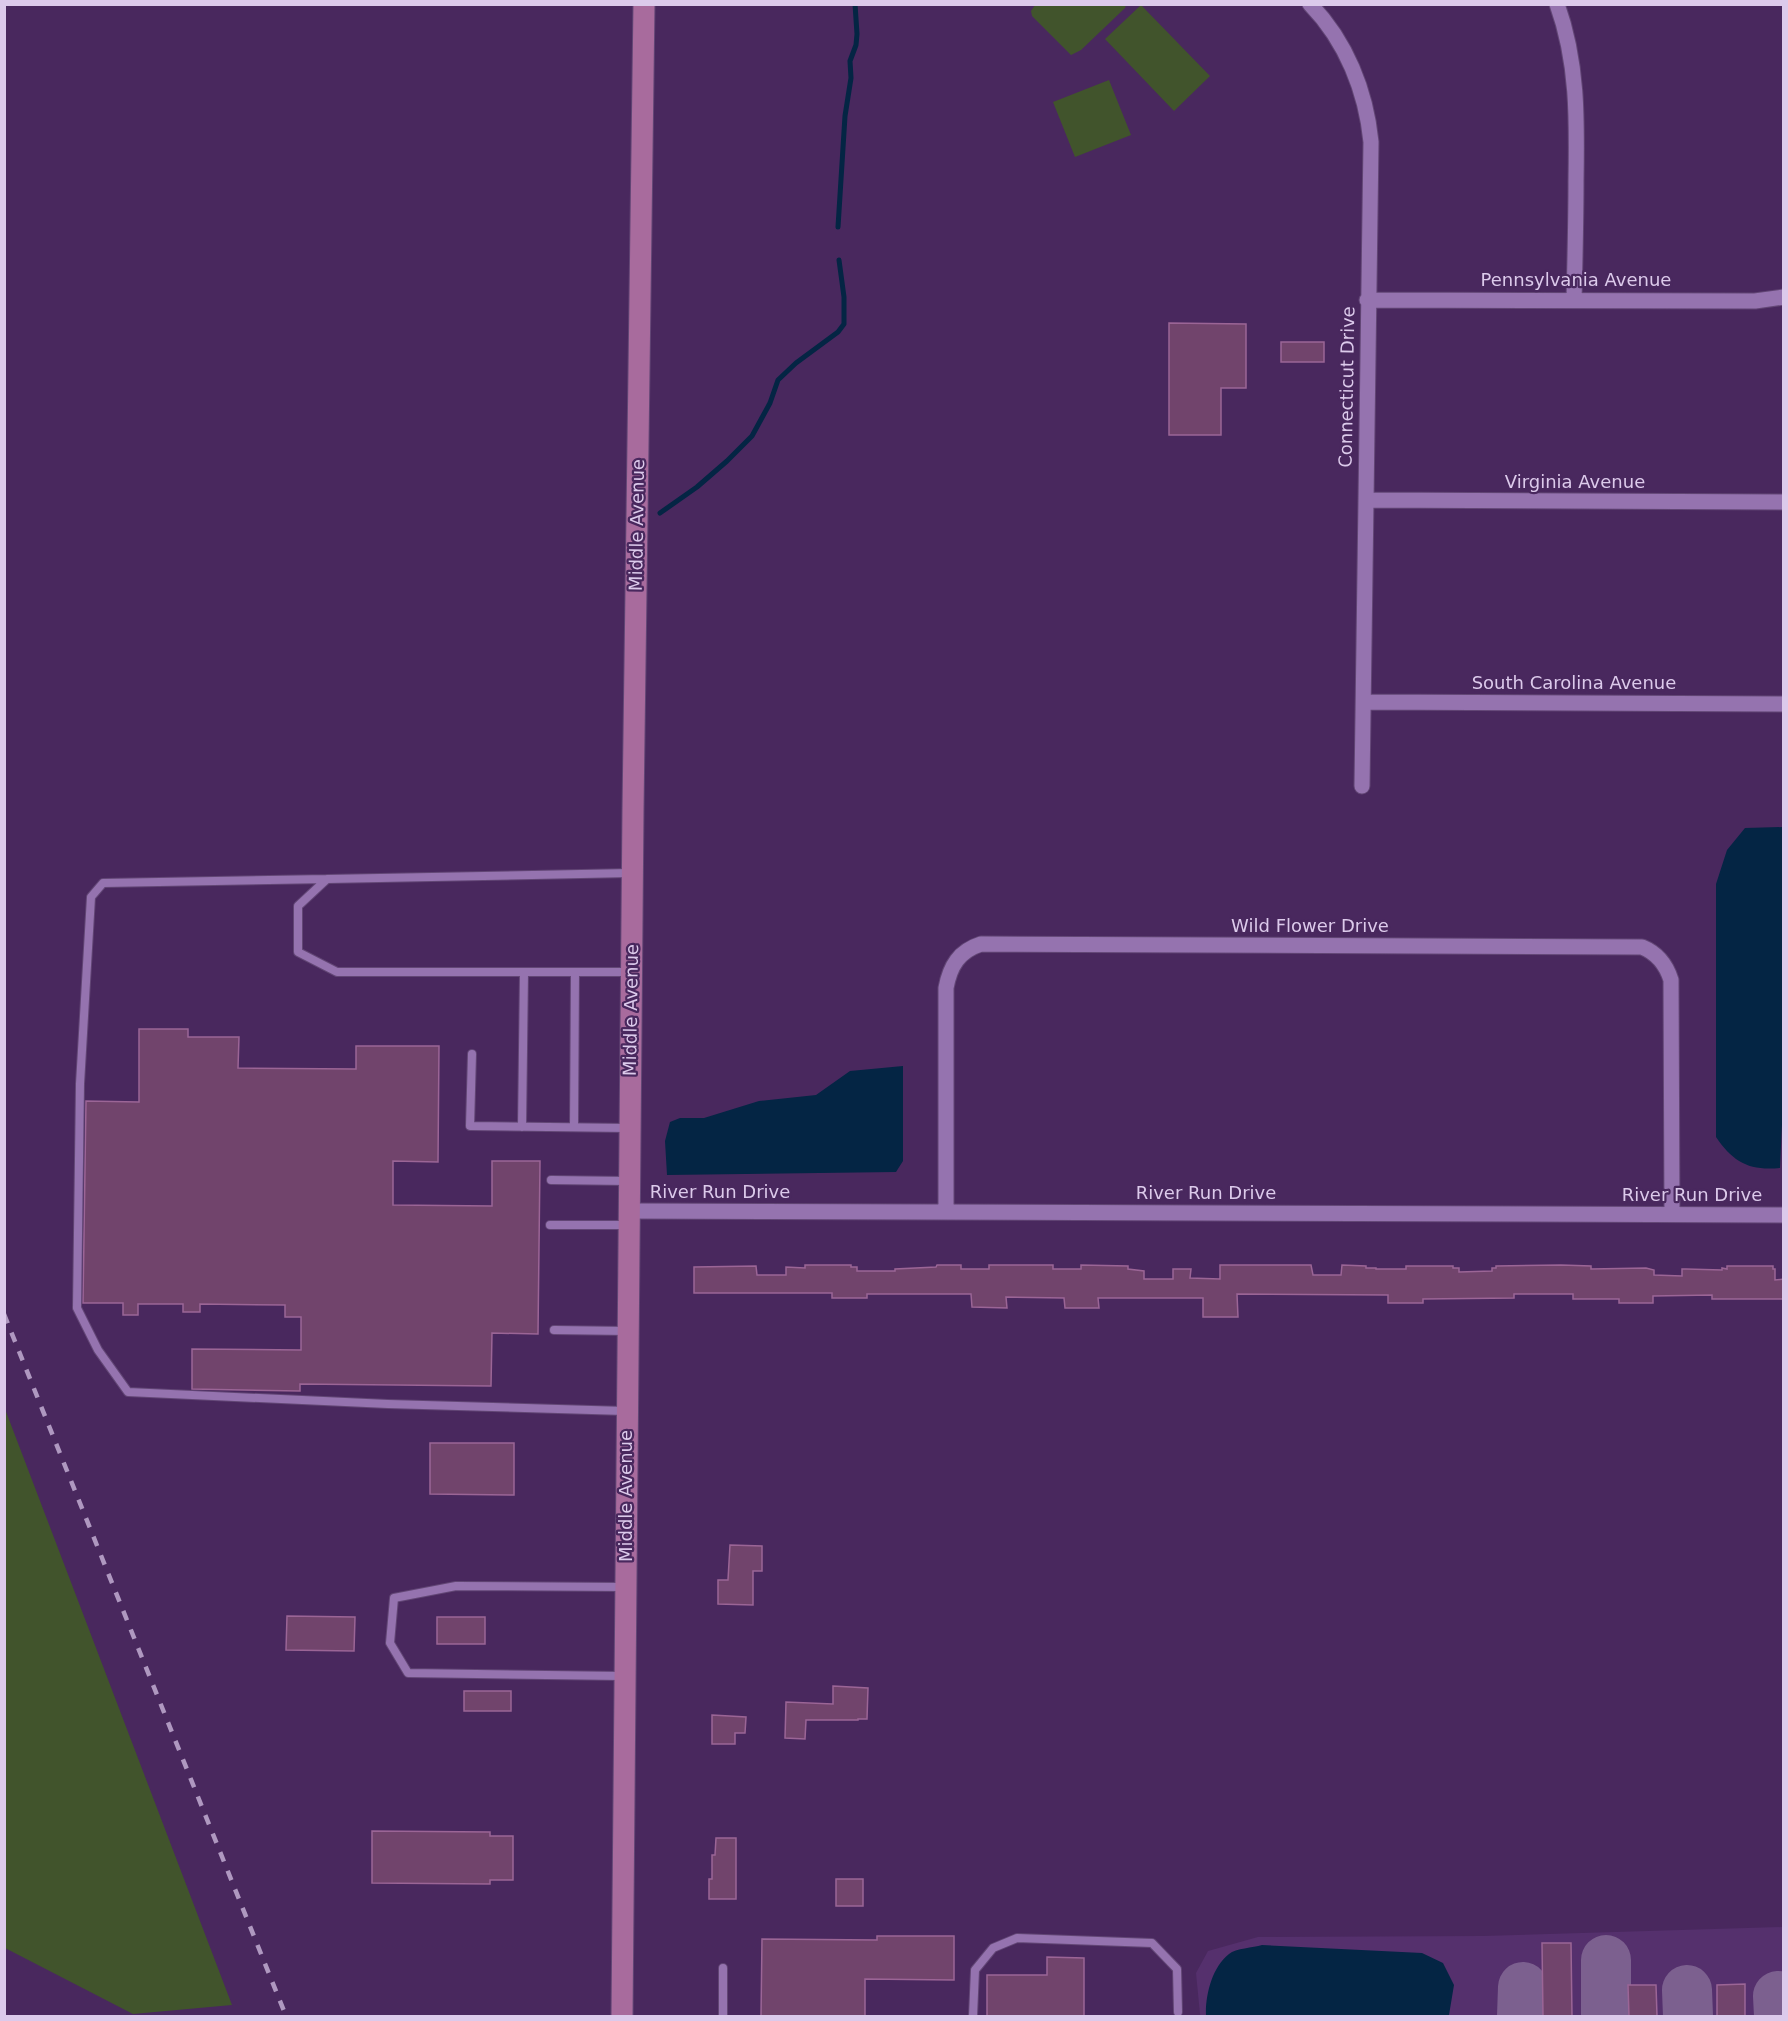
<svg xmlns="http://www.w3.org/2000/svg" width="1788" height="2021" font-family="'DejaVu Sans',sans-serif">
<rect width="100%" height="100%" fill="#49285e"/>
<!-- built -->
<path fill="#55306d" d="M 1783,1927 L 1783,2016 L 1201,2016 L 1200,2014 L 1196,1973 L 1208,1951 L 1258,1937 L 1483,1936 Z"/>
<!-- green -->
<path fill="#41542c" d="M 1035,5 L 1126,4 L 1126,5 L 1125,8 L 1081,50 L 1071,55 L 1032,16 L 1031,11 Z
M 1141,5 L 1210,76 L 1174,111 L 1105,39 Z
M 1109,80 L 1131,135 L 1075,157 L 1053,102 Z
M 4,1409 L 5,1409 L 232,2005 L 133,2014 L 5,1948 Z"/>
<!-- water -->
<path fill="#042544" d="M 1783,827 L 1784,1080 L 1780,1168 C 1749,1171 1733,1162 1716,1137 L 1716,884 L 1727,850 L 1745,828 Z
M 903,1066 L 903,1161 L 896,1172 L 667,1175 L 665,1141 L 670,1122 L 680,1118 L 704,1118 L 759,1101 L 816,1095 L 850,1071 Z
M 1262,1945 L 1422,1953 L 1443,1963 L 1454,1985 L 1449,2015 L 1448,2016 L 1206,2016 C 1205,1996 1212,1967 1229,1954 C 1236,1948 1253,1948 1262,1945 Z"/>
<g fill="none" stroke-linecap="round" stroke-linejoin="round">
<!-- stream -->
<path stroke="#042544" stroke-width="5" d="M 838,227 L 845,116 L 851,78 L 850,61 L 856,45 L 857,34 L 855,4
M 660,513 L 697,487 L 727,461 L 752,436 L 770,403 L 778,380 L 796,363 L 838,332 L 844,324 L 844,297 L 839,260"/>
<!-- taxiway -->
<path stroke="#7c608f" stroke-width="50" d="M 1606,1960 L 1606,2016
M 1687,1990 L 1688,2016
M 1778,1996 L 1779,2016
M 1522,2016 L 1523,1987"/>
</g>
<!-- building -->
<path fill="#71446c" stroke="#9b6596" stroke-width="1.5" d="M 1169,323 L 1246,324 L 1246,388 L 1221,388 L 1221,435 L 1169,435 Z
M 1281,342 L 1324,342 L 1324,362 L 1281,362 Z
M 139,1029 L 188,1029 L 188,1037 L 239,1037 L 238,1068 L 356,1069 L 356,1046 L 439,1046 L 438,1162 L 393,1161 L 393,1205 L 492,1206 L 492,1161 L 540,1161 L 538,1334 L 492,1333 L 491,1386 L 300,1384 L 300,1391 L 192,1389 L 192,1349 L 301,1350 L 301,1317 L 285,1317 L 285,1305 L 200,1304 L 200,1312 L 183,1312 L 183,1304 L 138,1304 L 138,1315 L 123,1315 L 123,1303 L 83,1303 L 86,1101 L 139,1102 Z
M 805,1265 L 851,1265 L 851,1267 L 857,1267 L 857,1271 L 895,1271 L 895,1269 L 936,1267 L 937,1265 L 961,1265 L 961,1269 L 989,1269 L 989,1265 L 1053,1265 L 1053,1269 L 1081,1269 L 1081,1265 L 1128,1266 L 1128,1269 L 1144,1271 L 1144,1279 L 1173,1279 L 1173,1269 L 1191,1269 L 1190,1278 L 1220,1279 L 1220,1265 L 1311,1265 L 1313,1275 L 1341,1275 L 1342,1265 L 1366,1266 L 1366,1268 L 1376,1268 L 1376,1269 L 1406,1269 L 1406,1266 L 1453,1266 L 1453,1268 L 1459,1268 L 1459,1272 L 1492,1271 L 1492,1268 L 1496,1268 L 1496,1266 L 1561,1265 L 1591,1266 L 1591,1269 L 1646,1268 L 1654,1270 L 1654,1275 L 1682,1276 L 1682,1269 L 1686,1269 L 1722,1270 L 1722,1268 L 1727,1269 L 1727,1266 L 1773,1266 L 1773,1269 L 1775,1269 L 1775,1280 L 1784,1279 L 1784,1299 L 1712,1299 L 1712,1295 L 1653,1296 L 1653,1303 L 1619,1303 L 1619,1299 L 1573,1299 L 1573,1294 L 1514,1294 L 1514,1298 L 1423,1299 L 1423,1303 L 1388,1303 L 1388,1295 L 1237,1294 L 1238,1317 L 1203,1317 L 1203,1298 L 1098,1298 L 1099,1308 L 1065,1308 L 1064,1298 L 1006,1297 L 1007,1308 L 972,1307 L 971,1294 L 867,1294 L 867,1298 L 832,1298 L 832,1293 L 694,1293 L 694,1267 L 756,1266 L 757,1275 L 786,1275 L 786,1267 L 805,1268 Z
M 430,1443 L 514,1443 L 514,1495 L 430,1494 Z
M 730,1545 L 762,1546 L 762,1571 L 753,1571 L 753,1605 L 718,1604 L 718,1580 L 728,1580 Z
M 287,1616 L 355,1617 L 354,1651 L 286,1650 Z
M 437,1617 L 485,1617 L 485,1644 L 437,1644 Z
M 833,1686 L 868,1688 L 867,1719 L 858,1719 L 858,1720 L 806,1720 L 805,1739 L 785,1738 L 786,1702 L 833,1704 Z
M 464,1691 L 511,1691 L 511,1711 L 464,1711 Z
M 712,1715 L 746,1717 L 745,1733 L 735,1733 L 735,1744 L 712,1744 Z
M 372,1831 L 490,1832 L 490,1836 L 513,1836 L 513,1880 L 490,1880 L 490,1884 L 372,1883 Z
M 716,1838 L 736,1838 L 736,1899 L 709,1899 L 709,1879 L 712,1879 L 712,1855 L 715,1855 Z
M 836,1879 L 863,1879 L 863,1906 L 836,1906 Z
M 877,1936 L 954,1936 L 954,1980 L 865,1979 L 865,2016 L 761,2016 L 762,1939 L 877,1940 Z
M 1542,1943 L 1571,1943 L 1572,2016 L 1543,2016 Z
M 1047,1957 L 1084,1958 L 1084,2016 L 987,2016 L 987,1975 L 1047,1975 Z
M 1745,1984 L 1745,2016 L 1717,2016 L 1717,1985 Z
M 1628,1985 L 1656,1985 L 1657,2016 L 1629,2016 Z"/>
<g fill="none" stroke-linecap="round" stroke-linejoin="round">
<!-- lane casing -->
<g stroke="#624675" stroke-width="10">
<path id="lane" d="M 327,879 L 103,883 L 91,897 L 80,1084 L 77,1308 L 98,1350 L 128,1392 L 388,1404 L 625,1411
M 630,972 L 337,972 L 298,952 L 298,906 L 327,879 L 630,873
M 472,1054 L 470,1126 L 628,1128
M 522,1127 L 524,972
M 574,1127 L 575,972
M 551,1180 L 628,1181
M 550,1225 L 628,1225
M 554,1330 L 628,1331
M 623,1676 L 408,1673 L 390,1643 L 394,1598 L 456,1586 L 626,1587
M 723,1968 L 723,2016
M 973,2016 L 975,1970 L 993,1948 L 1017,1938 L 1152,1943 L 1177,1969 L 1178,2012"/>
</g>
<!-- street casing -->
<g stroke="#624675" stroke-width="17">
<path id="street" d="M 1310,4 C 1346,41 1366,91 1371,142 L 1362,786
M 1557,4 C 1578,62 1577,120 1576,181 C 1576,220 1575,260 1574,300
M 1367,300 L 1755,301 L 1784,297
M 1366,500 L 1784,502
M 1364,702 L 1784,704
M 629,1211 L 1784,1215
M 946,1212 L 946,988 C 950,966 959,951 981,944 L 1642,947 C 1657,953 1666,964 1671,980 L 1672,1214"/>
</g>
<!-- secondary casing -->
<g stroke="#624675" stroke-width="23">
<path id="secondary" d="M 622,2016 L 633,810 L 644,4"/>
</g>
<!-- lane -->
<use href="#lane" stroke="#9573af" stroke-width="8"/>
<!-- street -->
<use href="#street" stroke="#9573af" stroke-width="15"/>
<!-- secondary -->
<use href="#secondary" stroke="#a86b9d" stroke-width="21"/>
<!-- rail -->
<path stroke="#af98c0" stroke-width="4.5" stroke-dasharray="10 10" stroke-linecap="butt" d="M 4,1314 L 286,2016"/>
</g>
<g text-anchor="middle" stroke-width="4.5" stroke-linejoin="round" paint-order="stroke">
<!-- street labels -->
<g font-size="18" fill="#dccaeb" stroke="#49285e">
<text x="1576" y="286">Pennsylvania Avenue</text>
<text transform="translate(1347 387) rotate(-89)" y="6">Connecticut Drive</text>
<text x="1575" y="488">Virginia Avenue</text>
<text transform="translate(637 525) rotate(-89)" y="6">Middle Avenue</text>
<text x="1574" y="689">South Carolina Avenue</text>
<text x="1310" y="932">Wild Flower Drive</text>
<text transform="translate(631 1010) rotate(-89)" y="6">Middle Avenue</text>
<text x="720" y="1198">River Run Drive</text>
<text x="1206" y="1199">River Run Drive</text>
<text x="1692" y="1201">River Run Drive</text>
<text transform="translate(626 1496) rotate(-90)" y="6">Middle Avenue</text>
</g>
</g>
<!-- border -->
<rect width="1788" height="2021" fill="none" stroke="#dccaeb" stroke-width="12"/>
</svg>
